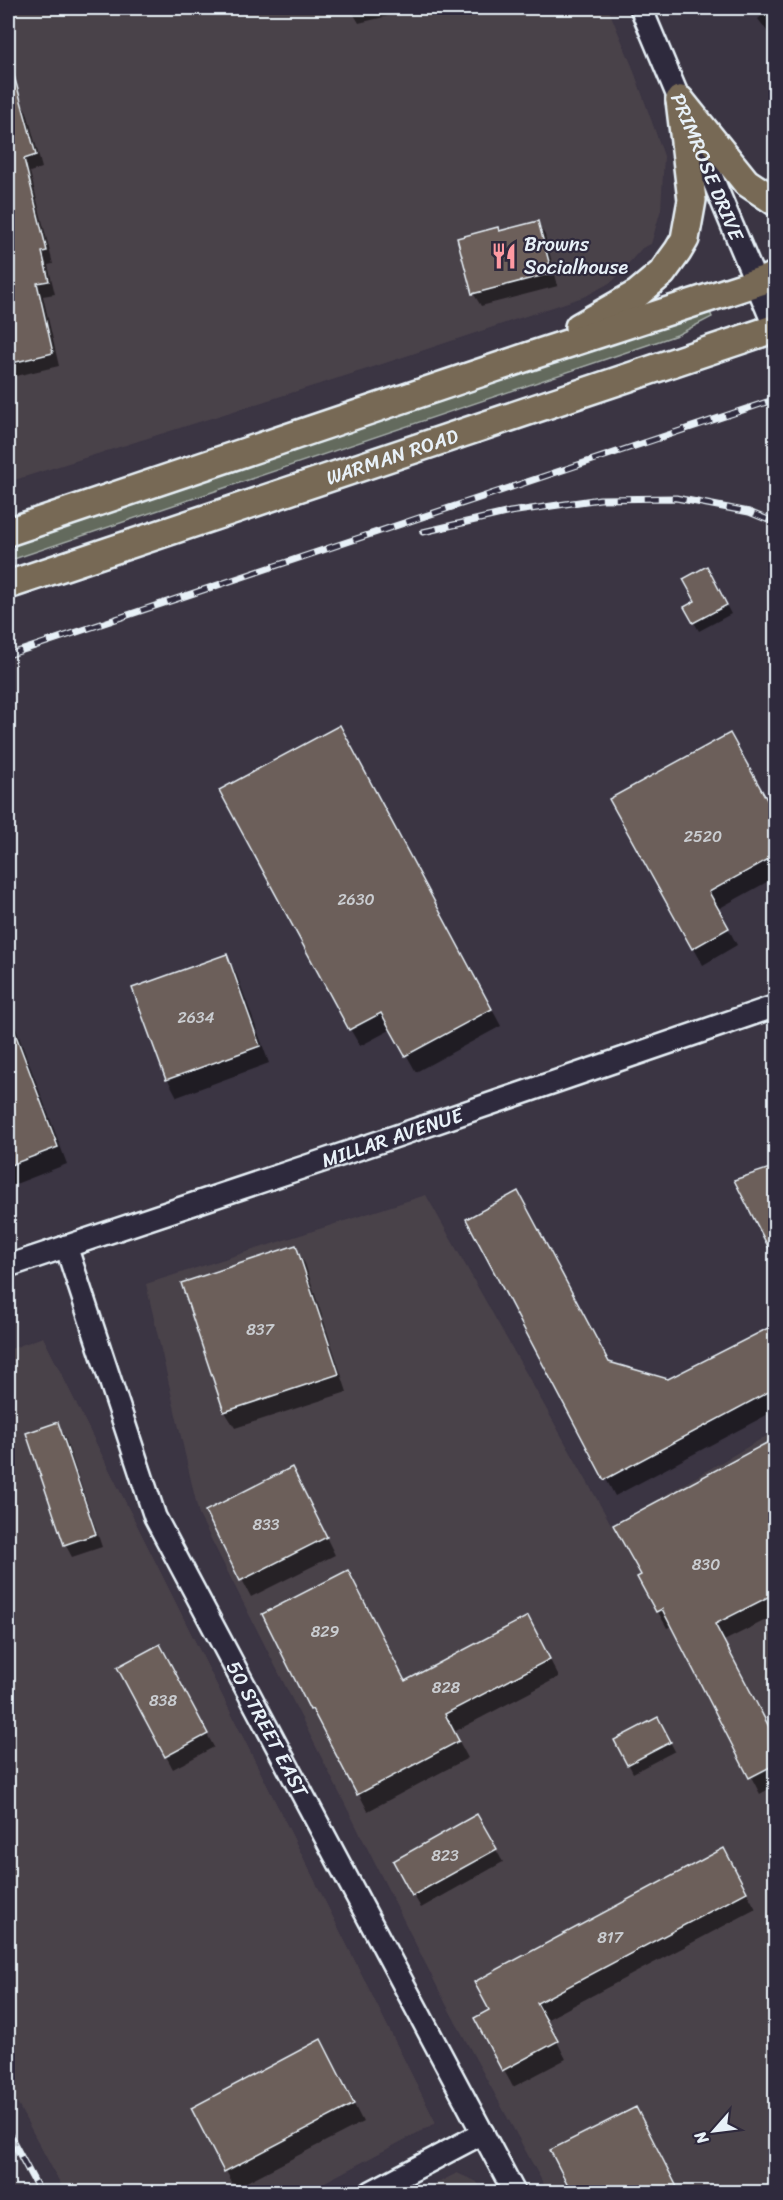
<svg xmlns="http://www.w3.org/2000/svg" width="783" height="2200" font-family="Sriracha,sans-serif">
<rect width="100%" height="100%" fill="#3b3543"/>
<filter id="ink" filterUnits="userSpaceOnUse"><feTurbulence type="fractalNoise" baseFrequency=".0167" numOctaves="2"/><feDisplacementMap in="SourceGraphic" scale="12" xChannelSelector="R" yChannelSelector="G"/><feConvolveMatrix kernelMatrix="1 2 1 2 8 2 1 2 1" color-interpolation-filters="sRGB"/></filter>
<g filter="url(#ink)">
<!-- built -->
<path fill="#4a424a" d="M 8,8 L 608,8 L 632,66 L 664,156 L 661,209 L 651,244 L 642,248 L 613,281 L 586,296 L 367,369 L 8,482 Z
M 426,1195 L 612,1526 L 775,1431 L 775,2192 L 548,2192 L 447,2006 L 199,1515 L 146,1284 Z
M 43,1337 L 436,2123 L 306,2192 L 65,2192 L 8,2086 L 8,1350 Z
M 457,2173 L 477,2182 L 482,2192 L 420,2192 Z"/>
<!-- green -->
<path fill="#636a5d" stroke="#a6aeaa" stroke-width="1.5" d="M 709,310 L 712,317 L 677,335 L 8,561 L 8,545 Z"/>
<!-- shadow -->
<path fill="#0007" d="M 350,8 L 422,8 L 359,23 Z
M 768,8 L 776,8 L 776,43 L 758,19 L 769,10 Z
M 8,76 L 14,100 L 19,99 L 27,112 L 42,168 L 30,172 L 53,264 L 48,265 L 55,294 L 43,296 L 59,366 L 8,378 Z
M 537,222 L 545,235 L 558,286 L 481,306 L 473,293 L 499,232 Z
M 706,568 L 731,614 L 699,631 L 686,608 L 697,602 Z
M 349,744 L 501,1026 L 416,1072 L 392,1029 L 360,1046 L 350,1029 Z
M 611,799 L 776,818 L 776,877 L 718,909 L 737,945 L 703,965 Z
M 226,956 L 236,973 L 269,1063 L 177,1097 L 168,1080 L 134,989 Z
M 8,1008 L 67,1164 L 8,1187 Z
M 468,1219 L 609,1364 L 668,1381 L 776,1325 L 776,1410 L 615,1496 Z
M 296,1247 L 305,1264 L 347,1392 L 235,1428 L 225,1412 Z
M 58,1424 L 65,1437 L 102,1547 L 72,1557 L 65,1544 Z
M 776,1440 L 776,1615 L 724,1641 L 776,1741 L 776,1785 L 760,1794 L 672,1626 L 667,1628 L 639,1578 Z
M 301,1486 L 335,1555 L 251,1597 L 207,1512 Z
M 264,1615 L 405,1683 L 537,1635 L 559,1677 L 454,1732 L 468,1758 L 368,1811 L 322,1725 L 321,1726 L 311,1709 Z
M 167,1659 L 214,1747 L 173,1769 L 166,1756 Z
M 662,1727 L 675,1751 L 633,1773 L 616,1740 Z
M 477,1816 L 503,1862 L 421,1908 L 395,1862 Z
M 733,1867 L 756,1909 L 546,2020 L 566,2059 L 513,2087 L 476,2019 Z
M 330,2058 L 363,2122 L 235,2188 L 193,2108 Z"/>
<!-- building -->
<path fill="#6c5f5a" stroke="#e8f1f8" stroke-width="1.5" d="M 8,72 L 13,72 L 36,155 L 24,159 L 47,251 L 42,252 L 49,281 L 37,283 L 53,353 L 8,364 Z
M 538,221 L 552,273 L 472,294 L 457,238 L 498,227 L 499,231 Z
M 707,566 L 727,605 L 693,623 L 684,607 L 695,601 L 683,579 Z
M 340,725 L 492,1009 L 405,1056 L 381,1013 L 349,1030 L 219,790 Z
M 730,733 L 776,816 L 776,855 L 709,892 L 729,928 L 692,949 L 609,799 Z
M 227,954 L 260,1046 L 166,1080 L 132,988 Z
M 9,1017 L 58,1147 L 8,1166 L 8,1018 Z
M 776,1166 L 776,1262 L 734,1180 Z
M 518,1191 L 609,1362 L 668,1379 L 776,1324 L 776,1388 L 604,1480 L 466,1219 Z
M 296,1245 L 339,1374 L 224,1412 L 181,1283 Z
M 58,1422 L 96,1534 L 64,1545 L 26,1433 Z
M 776,1438 L 776,1593 L 715,1624 L 776,1740 L 776,1764 L 749,1778 L 662,1609 L 656,1612 L 637,1577 L 641,1575 L 613,1525 Z
M 292,1467 L 327,1537 L 240,1581 L 205,1511 Z
M 348,1570 L 405,1681 L 528,1616 L 550,1659 L 445,1714 L 459,1741 L 357,1795 L 312,1709 L 310,1710 L 262,1614 Z
M 160,1644 L 208,1734 L 165,1757 L 117,1667 Z
M 658,1717 L 671,1742 L 627,1765 L 614,1740 Z
M 477,1814 L 497,1849 L 412,1896 L 393,1861 Z
M 724,1848 L 747,1892 L 537,2003 L 558,2041 L 502,2071 L 474,2018 L 489,2010 L 474,1982 Z
M 321,2039 L 354,2104 L 224,2172 L 191,2108 Z
M 636,2107 L 680,2193 L 572,2193 L 550,2150 Z"/>
<g fill="none" stroke-linecap="round" stroke-linejoin="round">
<!-- minor casing -->
<g stroke="#e8f1f8" stroke-width="26">
<g id="minor">
<path id="s1" d="M 641,8 L 775,328"/>
<path id="s2" d="M 66,1246 L 155,1517 L 514,2192"/>
<path id="s3" d="M 8,1266 L 382,1141 L 776,1006"/>
<path d="M 371,2192 L 483,2133"/>
</g>
</g>
<!-- major casing -->
<g stroke="#e8f1f8" stroke-width="32">
<g id="major">
<path d="M 680,100 L 746,182 L 776,202"/>
<path d="M 579,327 L 637,294 L 662,273 L 678,251 L 685,239 L 692,200 L 680,100"/>
<path d="M 8,532 L 530,356 L 776,276"/>
<path id="s4" d="M 8,585 L 776,328"/>
</g>
</g>
<!-- minor -->
<use href="#minor" stroke="#2f2a3d" stroke-width="21"/>
<!-- major -->
<use href="#major" stroke="#776954" stroke-width="27"/>
<!-- rail casing -->
<g stroke="#e8f1f8" stroke-width="7">
<path id="rail" d="M 423,532 L 510,512 L 600,499 L 676,498 L 749,512 L 776,523
M 8,655 L 776,399
M 8,2132 L 40,2192"/>
</g>
<!-- rail -->
<use href="#rail" stroke="#2f2a3d" stroke-width="4.5" stroke-dasharray="14" stroke-linecap="butt"/>
</g>
</g>
<!-- icons -->
<defs>
<g id="restaurant-bare" transform="scale(2.07)"><path d="M-5-6h1v4h1v-4h1v4h1v-4h1v5L-1.5 .5V6h-2V.5L-5-1ZM5-6V6H3V1.5H1.5Q1.5-4 5-6Z" fill="#ff9aa2" stroke="#2f2a3d" stroke-width="2.5" paint-order="stroke"/></g>
</defs>
<g fill-rule="evenodd">
<use href="#restaurant-bare" x="504" y="256"/>
</g>
<g text-anchor="middle" stroke-width="4.5" stroke-linejoin="round" paint-order="stroke">
<!-- number labels -->
<g font-size="16" fill="#c9ccd0">
<text x="703" y="842">2520</text>
<text x="356" y="905">2630</text>
<text x="196" y="1023">2634</text>
<text x="260" y="1335">837</text>
<text x="266" y="1530">833</text>
<text x="706" y="1570">830</text>
<text x="325" y="1637">829</text>
<text x="446" y="1693">828</text>
<text x="163" y="1706">838</text>
<text x="445" y="1861">823</text>
<text x="610" y="1943">817</text>
</g>
<!-- street labels -->
<g font-size="20" fill="#e8f1f8" stroke="#2f2a3d">
<text dy="7" stroke="none"><textPath href="#s1" startOffset="172">PRIMROSE DRIVE</textPath></text>
<text dy="7" stroke="none"><textPath href="#s4" startOffset="405">WARMAN ROAD</textPath></text>
<text dy="7" stroke="none"><textPath href="#s3" startOffset="405">MILLAR AVENUE</textPath></text>
<text dy="7" stroke="none"><textPath href="#s2" startOffset="525">50 STREET EAST</textPath></text>
</g>
<!-- poi labels -->
<g font-size="20" fill="#e8f1f8" stroke="#2f2a3d" text-anchor="start">
<text x="524" y="251">Browns<tspan x="524" dy="23">Socialhouse</tspan></text>
</g>
</g>
<!-- margin -->
<rect width="783" height="2200" fill="none" stroke="#2f2a3d" stroke-width="30"/>
<rect x="15" y="15" width="753" height="2170" fill="none" stroke="#e8f1f8" stroke-width="2" filter="url(#ink)"/>
<!-- north arrow -->
<g transform="translate(714 2131) rotate(242)" stroke="#2f2a3d" stroke-width="4.5" paint-order="stroke">
<path d="M0-4.5L10 22L0 15L-10 22Z" fill="#e8f1f8"/>
<text y="-9" font-size="16" font-weight="bold" text-anchor="middle" fill="#e8f1f8">N</text>
</g>
</svg>
